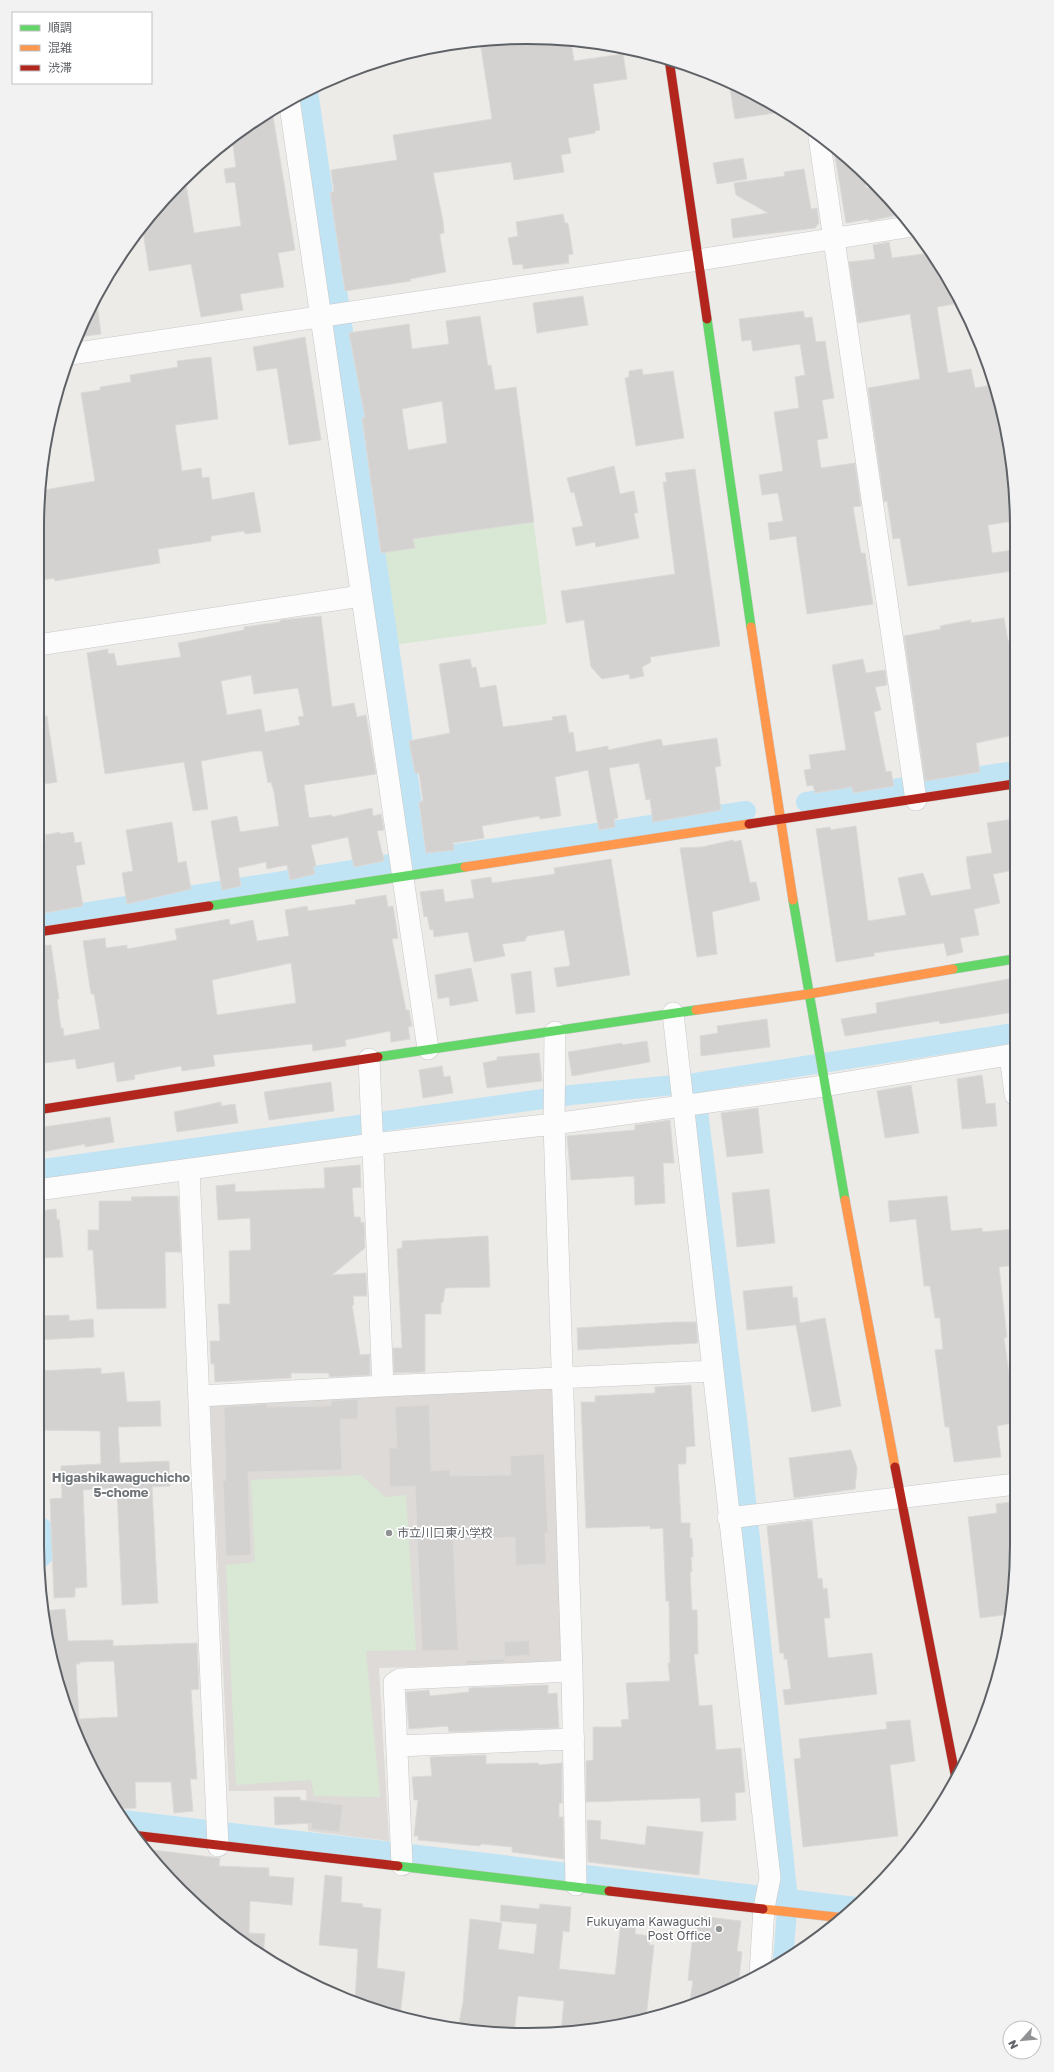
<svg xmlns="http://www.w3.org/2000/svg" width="1054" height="2072" font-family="'Golos Text','Noto Sans JP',sans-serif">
<rect width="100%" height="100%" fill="#edebe8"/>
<!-- education -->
<path fill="#dddad7" d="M 552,1388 L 564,1662 L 379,1668 L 389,1841 L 308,1831 L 306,1790 L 229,1791 L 210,1404 Z"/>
<!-- green -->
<path fill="#d9e8d5" d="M 532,510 L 547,624 L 386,646 L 370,533 Z
M 361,1475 L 385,1497 L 406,1495 L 416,1650 L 366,1651 L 380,1797 L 314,1796 L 311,1780 L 236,1785 L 226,1565 L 255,1562 L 251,1480 Z"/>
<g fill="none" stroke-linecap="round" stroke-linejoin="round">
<!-- canal -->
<path stroke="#c0e4f4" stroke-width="20" d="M 308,91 L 420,859
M 806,802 L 1014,771
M 38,920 L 420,859 L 746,811
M 695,1088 L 739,1435 L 788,1899 L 783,1960
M 37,1170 L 571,1095 L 695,1083 L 1014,1033
M 123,1820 L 856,1907"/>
<!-- river -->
<path stroke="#c0e4f4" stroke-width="34" d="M 37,1533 L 38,1551"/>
</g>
<!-- building -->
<path fill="#d4d2d1" stroke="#dcdad8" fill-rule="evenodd" d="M 558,38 L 558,44 L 571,42 L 574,61 L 623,54 L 627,79 L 593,84 L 600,130 L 595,131 L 595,133 L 568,138 L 571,153 L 561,155 L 564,172 L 514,180 L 511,162 L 433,173 L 443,221 L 444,233 L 440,234 L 440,237 L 446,272 L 410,279 L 411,281 L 345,291 L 330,192 L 334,192 L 331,170 L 397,160 L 393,135 L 492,119 L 480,41 Z
M 744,87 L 781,112 L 735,119 L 730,89 Z
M 272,110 L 295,250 L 278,253 L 284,287 L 240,294 L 243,310 L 201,317 L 191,264 L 149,271 L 142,225 L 185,178 L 194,233 L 241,226 L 235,182 L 226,183 L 224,169 L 236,167 L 232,139 Z
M 845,155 L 864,173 L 866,188 L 876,187 L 902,214 L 869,221 L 869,219 L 846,223 L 835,156 Z
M 743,158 L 747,179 L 717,184 L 713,163 Z
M 804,169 L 811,209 L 817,208 L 819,223 L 815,228 L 733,238 L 731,219 L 768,213 L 736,195 L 734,183 L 785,176 L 784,172 Z
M 563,214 L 565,223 L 568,223 L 573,254 L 568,255 L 569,263 L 523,269 L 523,264 L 513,265 L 508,238 L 518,236 L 516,222 Z
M 889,242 L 892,258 L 930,253 L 959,303 L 937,307 L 948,373 L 971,369 L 975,388 L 992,385 L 1013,463 L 1013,521 L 988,525 L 992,553 L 1013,550 L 1013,571 L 908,586 L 900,538 L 893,539 L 887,501 L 884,502 L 868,388 L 920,379 L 910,314 L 858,323 L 849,262 L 875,259 L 873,245 Z
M 96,296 L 101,334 L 78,337 L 87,310 Z
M 583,296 L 588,325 L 537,333 L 533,303 Z
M 803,311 L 805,318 L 812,317 L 816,342 L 825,341 L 834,398 L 822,400 L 828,438 L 817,440 L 821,468 L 855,463 L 861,506 L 853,507 L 861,553 L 865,553 L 873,604 L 807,614 L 796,536 L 770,540 L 768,523 L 783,521 L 778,493 L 762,495 L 759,475 L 783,471 L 774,412 L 799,408 L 795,377 L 805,375 L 800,344 L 753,351 L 751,340 L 742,341 L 739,319 Z
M 480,316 L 488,366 L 491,365 L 495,390 L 516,387 L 534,522 L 413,539 L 415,548 L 381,553 L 362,418 L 365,417 L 349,333 L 409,324 L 412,349 L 449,344 L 446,321 ZM 442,401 L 447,443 L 408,450 L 402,409 Z
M 305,337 L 321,440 L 289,445 L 277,368 L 257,371 L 253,347 Z
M 211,357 L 218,419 L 175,425 L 182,471 L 201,468 L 202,478 L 209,477 L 212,500 L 254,492 L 261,532 L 245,534 L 244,531 L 211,536 L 211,541 L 158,549 L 160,563 L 55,581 L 54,578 L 38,581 L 39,491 L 95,481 L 81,393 L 100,390 L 100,387 L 131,382 L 130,375 L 178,367 L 177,361 Z
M 642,369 L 643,375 L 673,371 L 684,438 L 636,446 L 625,378 L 629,377 L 629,371 Z
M 614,466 L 620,494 L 634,491 L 638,513 L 634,513 L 639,538 L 596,547 L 595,542 L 576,546 L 572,528 L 583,526 L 574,492 L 571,493 L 567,478 Z
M 695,469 L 720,646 L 650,657 L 651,662 L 642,667 L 644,676 L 630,679 L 629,674 L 602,679 L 591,667 L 584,620 L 566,623 L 561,591 L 675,574 L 663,482 L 667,482 L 665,473 Z
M 321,616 L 332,707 L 354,703 L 357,717 L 366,715 L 376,774 L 304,785 L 309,818 L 332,815 L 332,817 L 372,808 L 373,816 L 381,814 L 384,830 L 377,831 L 384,861 L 354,867 L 348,837 L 311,845 L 316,866 L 313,867 L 315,874 L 290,880 L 287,865 L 267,869 L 266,862 L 238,868 L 241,886 L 222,890 L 211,821 L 237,816 L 240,832 L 279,826 L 274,792 L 271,782 L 268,783 L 262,751 L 254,751 L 201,761 L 208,809 L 193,811 L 184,762 L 105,774 L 87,653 L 108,649 L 108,654 L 114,653 L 117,666 L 181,657 L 178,643 L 244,630 L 244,627 L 280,622 L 280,620 ZM 251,675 L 254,694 L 298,688 L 304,716 L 298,717 L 300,725 L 265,732 L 261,709 L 227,715 L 221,681 Z
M 1004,618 L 1008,641 L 1013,640 L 1014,735 L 976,743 L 980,772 L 925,781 L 904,636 L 941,629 L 940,626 L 971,620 L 971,623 Z
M 470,659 L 472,668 L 476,667 L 480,688 L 496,685 L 503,727 L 553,720 L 552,717 L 566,715 L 569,733 L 573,732 L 576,752 L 608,746 L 608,750 L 661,739 L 663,746 L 717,738 L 721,766 L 715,767 L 721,810 L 653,822 L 650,799 L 646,800 L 639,763 L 609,768 L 618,818 L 614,819 L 615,827 L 599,830 L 588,770 L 555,777 L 561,816 L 540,819 L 539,816 L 482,826 L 484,838 L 453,843 L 454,850 L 426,853 L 419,802 L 423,801 L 419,773 L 415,773 L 409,741 L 450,733 L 439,664 Z
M 863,659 L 866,673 L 885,670 L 887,685 L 875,687 L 881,710 L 874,712 L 886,772 L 891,771 L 894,786 L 853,793 L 852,787 L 815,793 L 813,785 L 807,786 L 804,770 L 811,769 L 809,755 L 846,750 L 832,665 Z
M 47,716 L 57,782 L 38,785 L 38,717 Z
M 1014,819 L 1014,870 L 993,874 L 1000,903 L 974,909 L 979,935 L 960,938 L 963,952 L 947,956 L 944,943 L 874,953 L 874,956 L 836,962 L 816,829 L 830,827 L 831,830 L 856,826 L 868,921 L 906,915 L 898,878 L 923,873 L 931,896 L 971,889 L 966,857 L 992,853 L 987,823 Z
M 172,822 L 178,863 L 186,861 L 191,889 L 127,904 L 122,873 L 133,871 L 126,830 Z
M 60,832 L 60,834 L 73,832 L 75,843 L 81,842 L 85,864 L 76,866 L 83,906 L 44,913 L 38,880 L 38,843 L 46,841 L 45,835 Z
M 733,840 L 734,842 L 741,840 L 750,883 L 756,882 L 760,900 L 712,912 L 717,954 L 697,957 L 680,848 L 702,847 Z
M 611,859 L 630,975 L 557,987 L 554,968 L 569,966 L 570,964 L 564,930 L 527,936 L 525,941 L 502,944 L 505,956 L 474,962 L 468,932 L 434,937 L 433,929 L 430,930 L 427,916 L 424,917 L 420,892 L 443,889 L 445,902 L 474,898 L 471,880 L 491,877 L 492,883 L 555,874 L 554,868 Z
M 386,895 L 388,907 L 393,906 L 398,938 L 392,939 L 406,1010 L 409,1010 L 412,1026 L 408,1027 L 410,1039 L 391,1042 L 390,1031 L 345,1040 L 346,1046 L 313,1051 L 312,1044 L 213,1055 L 215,1066 L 182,1071 L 181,1066 L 134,1075 L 135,1079 L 117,1082 L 114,1062 L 77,1069 L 75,1059 L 37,1064 L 38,946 L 51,945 L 59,999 L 57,999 L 61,1028 L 63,1028 L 64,1036 L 100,1029 L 94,994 L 91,994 L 83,941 L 105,938 L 106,948 L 127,945 L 127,949 L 177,940 L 175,929 L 229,919 L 230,925 L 253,920 L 257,941 L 289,936 L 285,910 L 307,906 L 308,911 L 356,904 L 355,900 ZM 291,963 L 296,1003 L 217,1015 L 212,980 Z
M 471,968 L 478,1001 L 450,1006 L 449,997 L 438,999 L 435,975 Z
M 531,971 L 535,1012 L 516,1014 L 511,974 Z
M 1014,978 L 1014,1012 L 940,1024 L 939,1021 L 845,1036 L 841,1019 L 877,1013 L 876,1003 Z
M 767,1019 L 770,1047 L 701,1056 L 700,1036 L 718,1033 L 717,1026 Z
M 647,1041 L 650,1062 L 572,1076 L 568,1052 L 622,1043 L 622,1045 Z
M 539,1053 L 542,1081 L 487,1088 L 483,1063 L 497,1060 L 497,1057 Z
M 442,1066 L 444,1077 L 450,1076 L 453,1093 L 423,1098 L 419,1070 Z
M 982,1075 L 986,1104 L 995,1103 L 997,1126 L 962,1129 L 957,1079 Z
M 331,1082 L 334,1111 L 269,1120 L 264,1092 Z
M 911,1085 L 919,1133 L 885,1138 L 877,1091 Z
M 221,1102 L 221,1106 L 235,1104 L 238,1123 L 177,1132 L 174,1112 Z
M 758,1108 L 763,1153 L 727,1157 L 721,1113 Z
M 110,1117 L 114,1142 L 85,1147 L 85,1144 L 37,1153 L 37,1128 Z
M 670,1120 L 674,1163 L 663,1163 L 665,1203 L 635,1205 L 634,1176 L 571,1180 L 567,1136 L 635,1130 L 635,1125 Z
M 360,1165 L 361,1187 L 352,1188 L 354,1217 L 360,1217 L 361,1223 L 364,1222 L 365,1248 L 332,1275 L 366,1273 L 367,1296 L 353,1296 L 354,1305 L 352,1305 L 360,1355 L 370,1354 L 370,1375 L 329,1377 L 329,1373 L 291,1373 L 291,1378 L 215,1382 L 214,1364 L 211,1364 L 210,1341 L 220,1341 L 218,1304 L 230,1304 L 229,1251 L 251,1250 L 250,1218 L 218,1220 L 216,1186 L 235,1184 L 235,1192 L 325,1188 L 324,1168 Z
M 769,1189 L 775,1243 L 737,1247 L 732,1193 Z
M 178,1196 L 181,1252 L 165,1252 L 166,1308 L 97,1309 L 93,1250 L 88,1250 L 88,1230 L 99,1230 L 99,1201 L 132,1201 L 131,1197 Z
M 947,1196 L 951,1231 L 982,1228 L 982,1232 L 1015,1229 L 1015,1265 L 999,1267 L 1007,1337 L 1004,1338 L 1013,1403 L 1015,1402 L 1016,1422 L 997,1426 L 1001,1457 L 954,1462 L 949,1427 L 945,1427 L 935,1350 L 943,1349 L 940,1318 L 935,1318 L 930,1286 L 924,1286 L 916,1219 L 890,1222 L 888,1201 Z
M 56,1209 L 57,1220 L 59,1219 L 63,1257 L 37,1258 L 37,1211 Z
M 488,1236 L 490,1287 L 445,1288 L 443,1302 L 441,1303 L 441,1314 L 425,1314 L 425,1372 L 394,1373 L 393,1348 L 402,1348 L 397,1249 L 402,1248 L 402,1241 Z
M 792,1286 L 793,1298 L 797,1297 L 800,1323 L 825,1318 L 841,1406 L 812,1412 L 796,1325 L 747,1330 L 743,1291 Z
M 69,1315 L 69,1321 L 93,1319 L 94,1337 L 37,1340 L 37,1316 Z
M 676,1322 L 696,1322 L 698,1343 L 578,1350 L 577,1328 Z
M 101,1368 L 101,1374 L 124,1372 L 127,1402 L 160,1401 L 161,1426 L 118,1427 L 120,1463 L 169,1461 L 170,1486 L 152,1487 L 158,1603 L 122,1605 L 117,1488 L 83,1490 L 87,1587 L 75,1588 L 75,1597 L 54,1598 L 50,1499 L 62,1498 L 61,1466 L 101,1464 L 100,1431 L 37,1430 L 37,1371 Z
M 691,1385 L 695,1446 L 686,1447 L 686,1464 L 678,1464 L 681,1523 L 690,1523 L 690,1538 L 692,1538 L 693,1557 L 691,1557 L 692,1572 L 690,1572 L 692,1610 L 697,1610 L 698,1654 L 694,1654 L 699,1706 L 712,1705 L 716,1750 L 741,1748 L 745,1792 L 735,1793 L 736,1820 L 701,1822 L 700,1798 L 586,1802 L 586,1761 L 593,1760 L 593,1727 L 622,1727 L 621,1720 L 629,1719 L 626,1683 L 670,1681 L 668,1663 L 670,1663 L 669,1601 L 666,1601 L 663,1528 L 650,1529 L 650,1526 L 586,1528 L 581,1402 L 595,1402 L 595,1396 L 655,1393 L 655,1387 Z
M 358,1399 L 358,1419 L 340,1419 L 342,1470 L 248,1472 L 251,1555 L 226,1556 L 223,1481 L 226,1480 L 224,1407 L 267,1404 L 267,1407 L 331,1406 L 331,1401 Z
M 429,1405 L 431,1471 L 450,1470 L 450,1476 L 511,1475 L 510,1456 L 544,1454 L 548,1533 L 545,1533 L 546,1564 L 516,1565 L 515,1537 L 453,1540 L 458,1650 L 422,1651 L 415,1486 L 390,1487 L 389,1448 L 397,1448 L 395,1407 Z
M 851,1450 L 857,1468 L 855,1489 L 794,1498 L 789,1458 Z
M 1012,1502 L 1012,1511 L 1016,1511 L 1016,1577 L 1010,1614 L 980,1618 L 968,1517 L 997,1513 L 996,1504 Z
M 812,1520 L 818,1579 L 822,1578 L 823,1589 L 827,1588 L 830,1618 L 824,1618 L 828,1658 L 872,1653 L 877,1694 L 785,1705 L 783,1690 L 791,1689 L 787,1659 L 784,1659 L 784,1653 L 780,1653 L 767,1526 Z
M 65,1609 L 68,1641 L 113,1640 L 113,1646 L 197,1643 L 199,1689 L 191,1690 L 197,1779 L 190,1779 L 193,1811 L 174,1813 L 171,1782 L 135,1782 L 136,1808 L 119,1809 L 119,1804 L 111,1803 L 103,1790 L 63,1703 L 46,1641 L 43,1611 ZM 114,1661 L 118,1717 L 79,1719 L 76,1664 L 80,1664 L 80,1662 Z
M 529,1640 L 530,1655 L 505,1657 L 504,1642 Z
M 504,1659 L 505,1662 L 466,1664 L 466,1661 Z
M 548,1685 L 548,1694 L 557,1693 L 559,1728 L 449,1732 L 448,1726 L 409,1729 L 406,1692 L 429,1690 L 430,1696 L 469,1692 L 469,1688 Z
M 910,1720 L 915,1761 L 890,1765 L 898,1836 L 803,1847 L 794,1759 L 801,1758 L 799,1739 L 887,1729 L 886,1722 Z
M 486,1755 L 486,1764 L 538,1763 L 539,1765 L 562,1763 L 562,1803 L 559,1803 L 559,1817 L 563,1817 L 564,1859 L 512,1852 L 512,1847 L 481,1844 L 480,1846 L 418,1840 L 418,1836 L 414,1836 L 418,1800 L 414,1800 L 412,1777 L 432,1776 L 430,1757 Z
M 274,1797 L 300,1797 L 300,1800 L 343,1805 L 339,1832 L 311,1829 L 312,1823 L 275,1825 Z
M 587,1820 L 601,1821 L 600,1839 L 645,1845 L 647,1826 L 703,1832 L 699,1875 L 588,1862 Z
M 144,1849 L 220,1858 L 219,1866 L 269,1868 L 269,1876 L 294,1878 L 292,1905 L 250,1901 L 249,1933 L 265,1934 L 263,1956 L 204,1913 Z
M 325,1875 L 342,1877 L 341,1902 L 363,1904 L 362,1907 L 381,1909 L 377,1968 L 405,1972 L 400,2016 L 373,2008 L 373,2004 L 369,2004 L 369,2001 L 355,2001 L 358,1949 L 319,1945 Z
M 540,1904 L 571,1907 L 569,1932 L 563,1931 L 559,1969 L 615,1975 L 621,1921 L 636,1923 L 635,1934 L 650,1936 L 649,1945 L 654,1945 L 646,2018 L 591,2031 L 561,2032 L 564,2001 L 518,1996 L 514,2033 L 495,2034 L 458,2029 L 463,2002 L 470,1919 L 502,1923 L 498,1949 L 534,1954 L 537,1924 L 500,1921 L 501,1905 L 539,1909 Z
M 699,1916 L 741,1921 L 737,1951 L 742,1952 L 738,1987 L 689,2007 L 693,1981 L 688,1980 L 692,1942 L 695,1942 Z"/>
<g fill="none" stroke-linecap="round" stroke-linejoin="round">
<!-- street casing -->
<g stroke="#c8c8c8" stroke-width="22">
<path id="street" d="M 289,99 L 428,1049
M 819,137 L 916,800
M 71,354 L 698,260 L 913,226
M 38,645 L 361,596
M 673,1013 L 770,1878 L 764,1908 L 760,1974
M 555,1032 L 554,1124 L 572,1671 L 576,1885
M 1010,1055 L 1015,1095
M 369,1059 L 383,1386
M 189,1169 L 218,1846
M 37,1190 L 373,1144 L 554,1124 L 824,1086 L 1014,1054
M 200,1396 L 383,1386 L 713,1371
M 728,1518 L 1016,1484
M 397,1746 L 574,1739
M 402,1865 L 394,1683 L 400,1679 L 572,1671"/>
</g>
<!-- fast casing -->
<g stroke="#c7c8c8" stroke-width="10">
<path id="fast" d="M 707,319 L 751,627
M 793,900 L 845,1200
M 209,906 L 465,867
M 953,969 L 1014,959
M 378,1057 L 696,1010
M 398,1866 L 609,1891"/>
</g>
<!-- slow casing -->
<g stroke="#c7c8c8" stroke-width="10">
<path id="slow" d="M 751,627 L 793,900
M 465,867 L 749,824
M 696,1010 L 809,994 L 953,969
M 845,1200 L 895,1467
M 763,1909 L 844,1918"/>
</g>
<!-- jam casing -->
<g stroke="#c7c8c8" stroke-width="10">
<path id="jam" d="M 669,59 L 707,319
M 749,824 L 1014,784
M 38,932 L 209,906
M 37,1110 L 378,1057
M 895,1467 L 956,1779
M 132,1835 L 398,1866
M 609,1891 L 763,1909"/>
</g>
<!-- street -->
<use href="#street" stroke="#fcfcfc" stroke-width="21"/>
<!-- fast -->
<use href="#fast" stroke="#63d668" stroke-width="9"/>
<!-- slow -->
<use href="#slow" stroke="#ff974d" stroke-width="9"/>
<!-- jam -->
<use href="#jam" stroke="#b3261e" stroke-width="9"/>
</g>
<!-- markers -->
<g fill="#909294" stroke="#fff" stroke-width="1.5">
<circle cx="389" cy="1533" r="4"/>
<circle cx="719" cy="1929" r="4"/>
</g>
<g text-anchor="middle" stroke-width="3.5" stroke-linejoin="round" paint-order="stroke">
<!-- poi labels -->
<g font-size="12" fill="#5e6266" stroke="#fff" text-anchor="start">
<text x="397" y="1537">市立川口東小学校</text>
<text x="711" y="1926" text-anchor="end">Fukuyama Kawaguchi<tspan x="711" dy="14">Post Office</tspan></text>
</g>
<!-- neighbourhood labels -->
<g font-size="13" font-weight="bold" fill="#6f7478" stroke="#fff">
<text x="121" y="1482">Higashikawaguchicho<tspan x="121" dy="15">5-chome</tspan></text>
</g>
</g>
<!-- crop -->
<path d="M0 0H1054V2072H0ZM527 44H527A483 483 0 0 1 1010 527V1545A483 483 0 0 1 527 2028H527A483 483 0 0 1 44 1545V527A483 483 0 0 1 527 44Z" fill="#f2f2f3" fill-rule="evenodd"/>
<path fill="none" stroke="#5e6266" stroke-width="2" d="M527 44H527A483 483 0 0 1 1010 527V1545A483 483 0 0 1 527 2028H527A483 483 0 0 1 44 1545V527A483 483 0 0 1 527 44Z"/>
<!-- legend -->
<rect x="12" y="12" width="140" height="72" fill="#ffffff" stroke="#bfc0c2"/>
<rect x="20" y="25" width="20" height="6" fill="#63d668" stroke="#bfc0c2"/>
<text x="48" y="32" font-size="12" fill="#5e6266">順調</text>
<rect x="20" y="45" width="20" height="6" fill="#ff974d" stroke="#bfc0c2"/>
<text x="48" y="52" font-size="12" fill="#5e6266">混雑</text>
<rect x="20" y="65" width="20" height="6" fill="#b3261e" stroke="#bfc0c2"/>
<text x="48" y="72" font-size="12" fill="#5e6266">渋滞</text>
<!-- north arrow -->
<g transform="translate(1022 2040) rotate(243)"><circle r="19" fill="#ffffff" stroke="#bfc0c2"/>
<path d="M0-3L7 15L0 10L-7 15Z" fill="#909294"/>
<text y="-6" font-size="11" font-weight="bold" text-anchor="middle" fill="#5e6266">N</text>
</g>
</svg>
